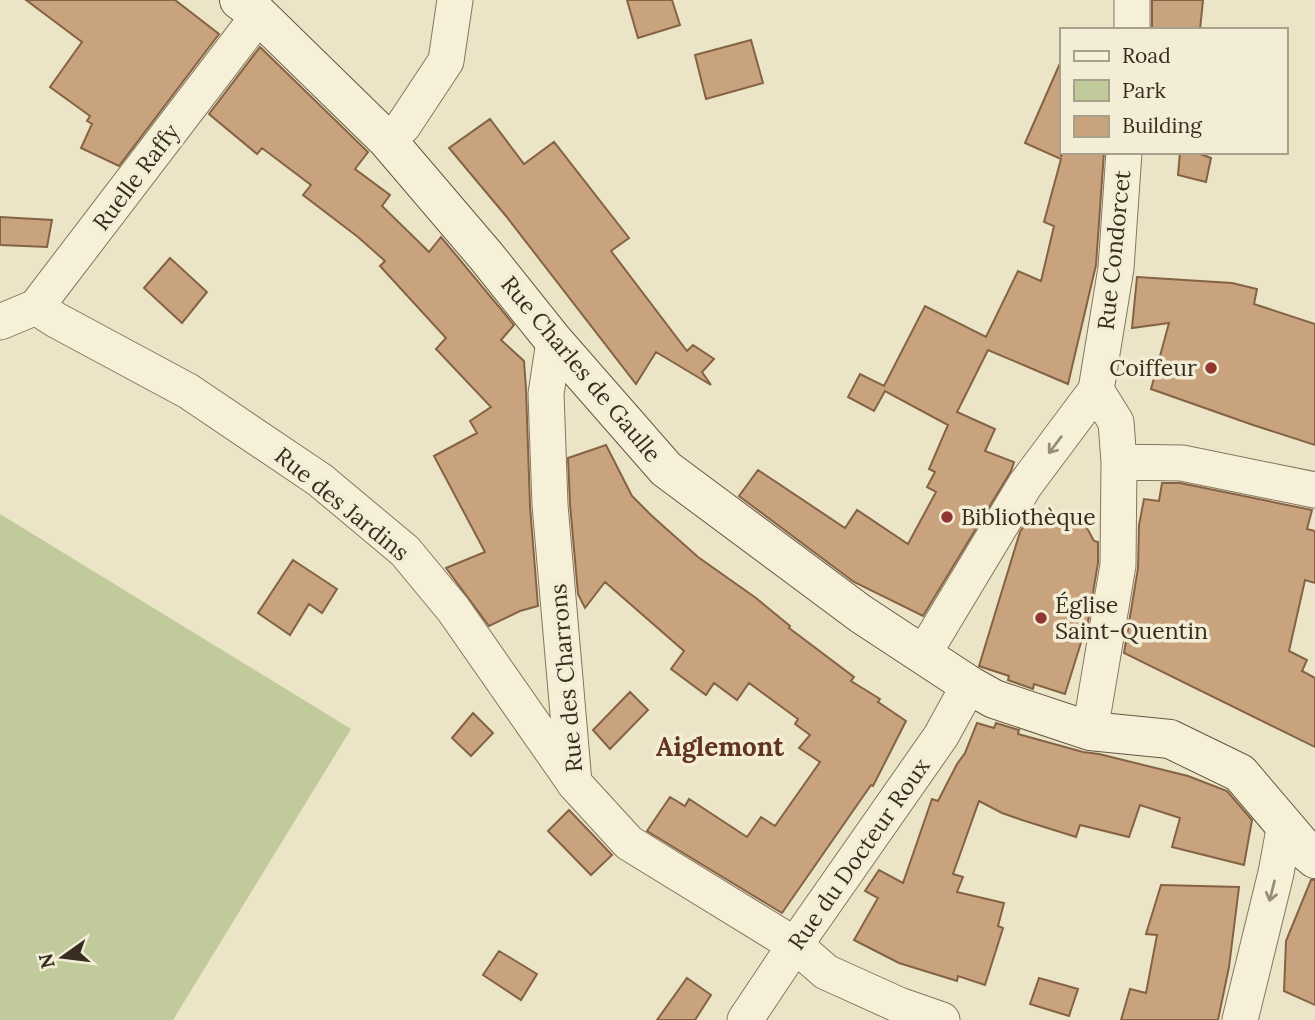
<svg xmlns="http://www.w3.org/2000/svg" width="1315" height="1020" font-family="Lora,serif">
<rect width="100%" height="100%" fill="#ece4c6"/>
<!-- green -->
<path fill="#c0ca9a" d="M 0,514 L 351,729 L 173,1020 L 0,1020 Z"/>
<!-- building -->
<path fill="#c8a37e" stroke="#846344" stroke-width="2" d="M 26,0 L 175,0 L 219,34 L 119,166 L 81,148 L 92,124 L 87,121 L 90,116 L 50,87 L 82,42 Z
M 627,0 L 672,0 L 680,25 L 638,38 Z
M 1152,0 L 1203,0 L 1200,30 L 1152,30 Z
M 751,40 L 763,83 L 706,99 L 695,55 Z
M 260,47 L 368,152 L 355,169 L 390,195 L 382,206 L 429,252 L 441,237 L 514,325 L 501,340 L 524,361 L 526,389 L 530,506 L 538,606 L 520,611 L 489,626 L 446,568 L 485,552 L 434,456 L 477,433 L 470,421 L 491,407 L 436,349 L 446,338 L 380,266 L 385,261 L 358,237 L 303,195 L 311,185 L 262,148 L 257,154 L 209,114 Z
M 1061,61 L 1061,157 L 1063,152 L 1104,152 L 1096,265 L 1068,384 L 988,350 L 957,412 L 995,429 L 985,451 L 1014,462 L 1011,471 L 923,616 L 854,582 L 739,496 L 758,470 L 845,528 L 857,510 L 908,544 L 936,492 L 927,487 L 935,472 L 929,469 L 948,425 L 885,391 L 874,411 L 848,397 L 860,374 L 884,386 L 925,306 L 986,337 L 1018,271 L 1041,281 L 1054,226 L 1044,222 L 1061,159 L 1025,143 Z
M 490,119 L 524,164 L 554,142 L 629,238 L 611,251 L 687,351 L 693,345 L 714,359 L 702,372 L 711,385 L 656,352 L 636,384 L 506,216 L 449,148 Z
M 1180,152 L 1195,152 L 1211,158 L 1206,182 L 1178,175 Z
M 0,217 L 52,220 L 47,247 L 0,245 Z
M 170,258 L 207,292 L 182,323 L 144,288 Z
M 1137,277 L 1232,283 L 1257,289 L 1254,304 L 1315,324 L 1315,445 L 1253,425 L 1151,389 L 1169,323 L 1132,328 Z
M 606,445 L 632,496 L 652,516 L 698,557 L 756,598 L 790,626 L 789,628 L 854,677 L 851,681 L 880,699 L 878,702 L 906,721 L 873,786 L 871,785 L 782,913 L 647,831 L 670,797 L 685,806 L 689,799 L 747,837 L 761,817 L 775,826 L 820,762 L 799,748 L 810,735 L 795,724 L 798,719 L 749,683 L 737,700 L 714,683 L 706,695 L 671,669 L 684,651 L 605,582 L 585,608 L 578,594 L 570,504 L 568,458 Z
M 1162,483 L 1180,483 L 1312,510 L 1307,529 L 1315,531 L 1315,583 L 1305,580 L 1289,651 L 1307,660 L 1302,671 L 1315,678 L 1315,747 L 1124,653 L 1138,568 L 1139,525 L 1144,499 L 1159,501 Z
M 1065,513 L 1082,519 L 1094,541 L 1098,542 L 1098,563 L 1086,634 L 1084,633 L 1065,694 L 1034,684 L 1033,689 L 1008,680 L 1009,676 L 979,666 L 1020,532 L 1027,521 L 1043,526 Z
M 293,560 L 337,589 L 322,613 L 309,604 L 290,635 L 258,613 Z
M 630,692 L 648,710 L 610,749 L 593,730 Z
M 473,713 L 493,733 L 471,756 L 452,738 Z
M 977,723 L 994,728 L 996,723 L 1019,730 L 1018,734 L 1083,752 L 1099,754 L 1188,776 L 1227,791 L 1252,820 L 1244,865 L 1172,847 L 1180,818 L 1140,805 L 1129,837 L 1080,825 L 1076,837 L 1022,820 L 1002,813 L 979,801 L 953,874 L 963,877 L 957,892 L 1004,903 L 998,926 L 1003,928 L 985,985 L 958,976 L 957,981 L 899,963 L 854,940 L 878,898 L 865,891 L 879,870 L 903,883 L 932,799 L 938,801 L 957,764 L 965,753 Z
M 569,810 L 612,855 L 591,875 L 548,831 Z
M 1311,880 L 1315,880 L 1315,1005 L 1284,991 L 1286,941 Z
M 1161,885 L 1239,887 L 1229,967 L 1218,1020 L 1121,1020 L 1130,989 L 1146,993 L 1157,935 L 1146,934 Z
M 499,951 L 537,974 L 521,1000 L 483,975 Z
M 687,978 L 711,995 L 695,1020 L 657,1020 Z
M 1039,978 L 1078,989 L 1069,1016 L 1030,1004 Z"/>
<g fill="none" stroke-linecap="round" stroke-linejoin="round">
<!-- street casing -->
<g stroke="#86765d" stroke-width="37">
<path id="street" d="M 1132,30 L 1132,0
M 387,140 L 403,126 L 446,61 L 455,0
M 36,307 L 56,320 L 188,391 L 320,480 L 405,551 L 453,609 L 573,781
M 0,322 L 36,307 L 259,15
M 554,341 L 546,394 L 550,505 L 574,783 L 629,843 L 795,945 L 826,972 L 899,1005 L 942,1020
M 1119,462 L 1182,463 L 1315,490
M 922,653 L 933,638 L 1025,485 L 1096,390 L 1116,268 L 1124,152
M 1090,731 L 1118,565 L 1119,462 L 1116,422 L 1096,390
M 745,1020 L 795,945 L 941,736 L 969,685
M 1240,1020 L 1276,873 L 1285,824"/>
</g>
<!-- secondary casing -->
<g stroke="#685740" stroke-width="40">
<path id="secondary" d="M 239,0 L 259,15 L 387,140 L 486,256 L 554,341 L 666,469 L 861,614 L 969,685 L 994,699 L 1090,731 L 1170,739 L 1240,773 L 1309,854 L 1315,859"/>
</g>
<!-- street -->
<use href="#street" stroke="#f7f0d9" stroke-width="35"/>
<!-- secondary -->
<use href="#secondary" stroke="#f7f0d9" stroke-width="38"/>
</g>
<!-- one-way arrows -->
<defs><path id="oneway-shaft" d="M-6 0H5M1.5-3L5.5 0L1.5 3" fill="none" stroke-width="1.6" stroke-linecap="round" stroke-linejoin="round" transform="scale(1.75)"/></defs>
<g stroke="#978e7c">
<use href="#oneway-shaft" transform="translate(1055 445) rotate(127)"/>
<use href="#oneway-shaft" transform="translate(1272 891) rotate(104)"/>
</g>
<!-- markers -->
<g fill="#923730" stroke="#f4edd5" stroke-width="2.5">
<circle cx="1211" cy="368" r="7"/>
<circle cx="947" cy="517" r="7"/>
<circle cx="1041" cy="618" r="7"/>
</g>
<g text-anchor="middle" stroke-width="7" stroke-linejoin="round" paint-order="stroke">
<!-- street labels -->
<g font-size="23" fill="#372d20" stroke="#f4edd5">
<text transform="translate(136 177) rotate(-53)" y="8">Ruelle Raffy</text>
<text transform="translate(1114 250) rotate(-84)" y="8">Rue Condorcet</text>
<text transform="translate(581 369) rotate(50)" y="8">Rue Charles de Gaulle</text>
<text transform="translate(342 504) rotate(39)" y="8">Rue des Jardins</text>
<text transform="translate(566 678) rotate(-95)" y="8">Rue des Charrons</text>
<text transform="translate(859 854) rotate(-55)" y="8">Rue du Docteur Roux</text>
</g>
<!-- poi labels -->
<g font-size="23" fill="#372d20" stroke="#f4edd5" text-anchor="start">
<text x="1197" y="376" text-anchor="end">Coiffeur</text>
<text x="961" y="525">Bibliothèque</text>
<text x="1055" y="613">Église<tspan x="1055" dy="26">Saint-Quentin</tspan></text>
</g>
<!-- quarter labels -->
<g font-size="26" font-weight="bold" fill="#613421" stroke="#f4edd5">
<text x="720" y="756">Aiglemont</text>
</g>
</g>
<!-- legend -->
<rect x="1060" y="28" width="228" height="126" fill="#f4edd5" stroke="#a8a08d" stroke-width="2"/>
<rect x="1074" y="51" width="35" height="10" fill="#f7f0d9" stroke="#a8a08d" stroke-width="2"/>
<text x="1122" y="63" font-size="21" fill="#372d20">Road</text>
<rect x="1074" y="80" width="35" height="21" fill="#c0ca9a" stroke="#a8a08d" stroke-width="2"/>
<text x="1122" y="98" font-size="21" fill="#372d20">Park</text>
<rect x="1074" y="116" width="35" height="21" fill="#c8a37e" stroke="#a8a08d" stroke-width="2"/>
<text x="1122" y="133" font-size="21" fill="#372d20">Building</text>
<!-- north arrow -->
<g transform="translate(63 957) rotate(256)" stroke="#f4edd5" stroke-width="5" paint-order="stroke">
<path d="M0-5L12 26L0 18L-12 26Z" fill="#372d20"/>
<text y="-10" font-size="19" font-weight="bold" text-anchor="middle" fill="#372d20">N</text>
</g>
</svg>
